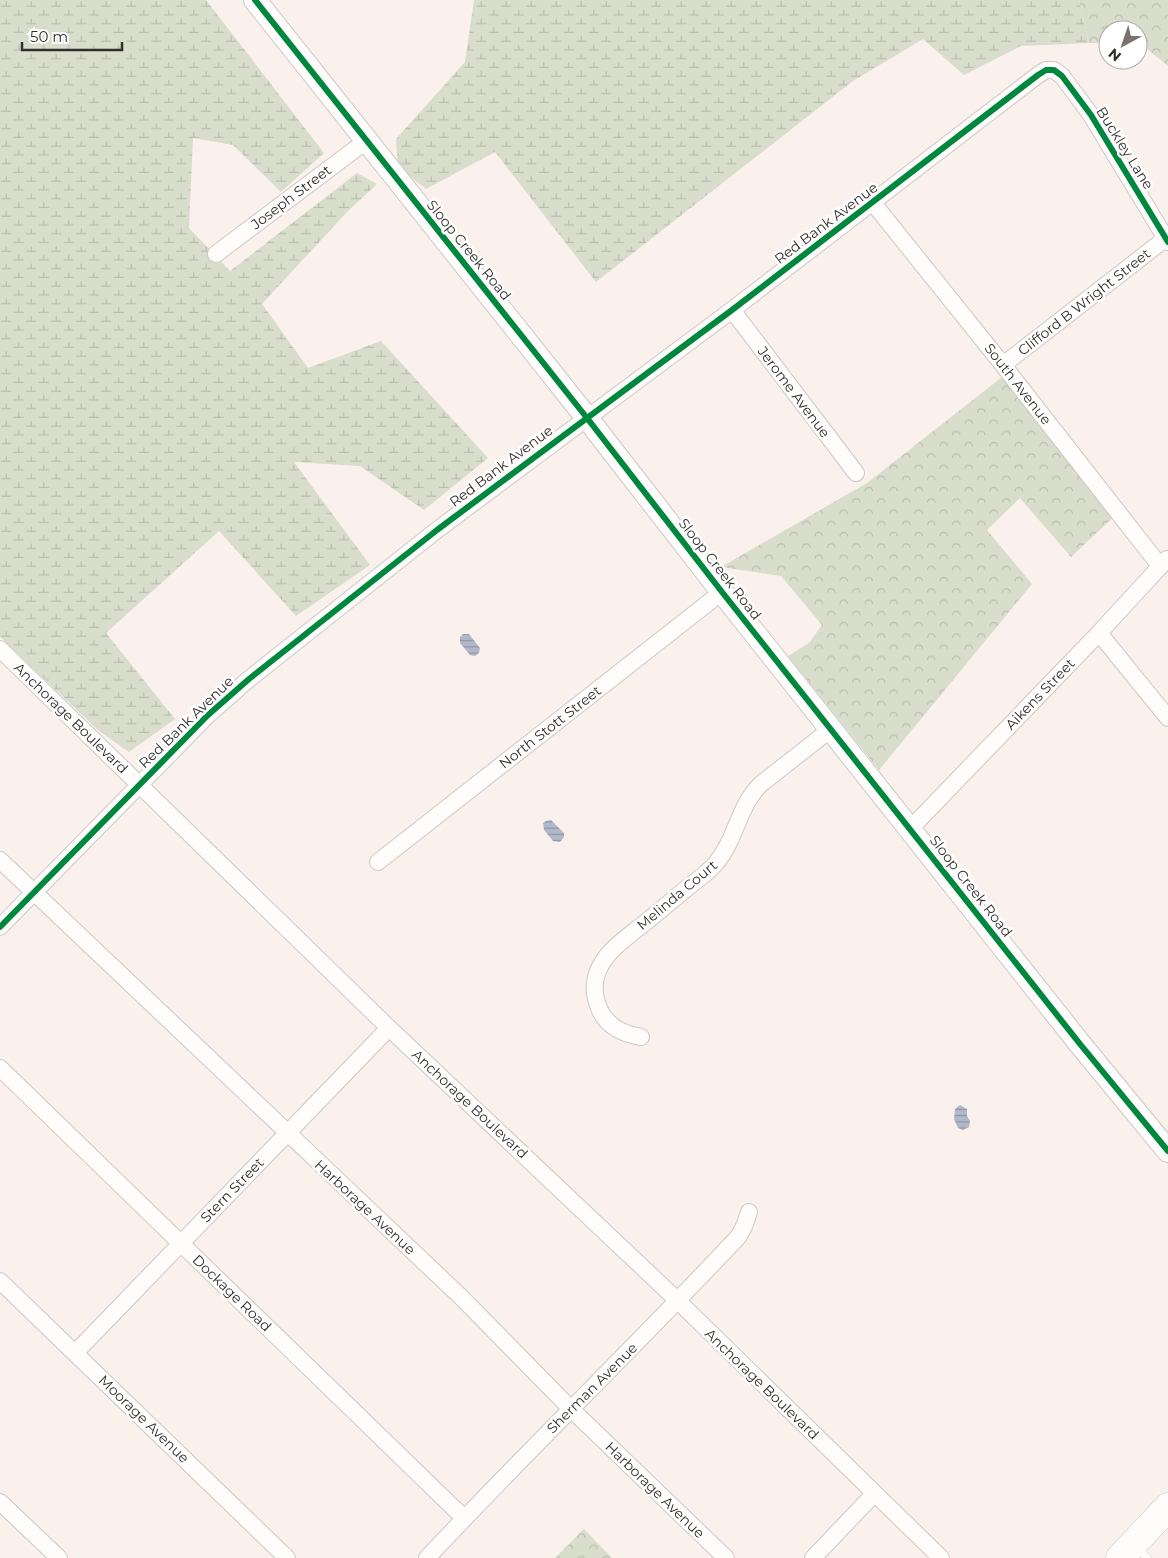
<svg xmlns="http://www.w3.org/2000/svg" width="1168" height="1558" font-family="Montserrat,sans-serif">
<defs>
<pattern id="forest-crowns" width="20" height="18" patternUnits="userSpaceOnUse" patternTransform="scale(1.25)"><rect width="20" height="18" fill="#d8ddcc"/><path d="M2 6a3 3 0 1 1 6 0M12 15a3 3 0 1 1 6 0" fill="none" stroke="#babeaf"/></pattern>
<pattern id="wetland-marsh" width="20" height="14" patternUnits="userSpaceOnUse" patternTransform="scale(1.25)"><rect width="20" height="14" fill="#d8ddcc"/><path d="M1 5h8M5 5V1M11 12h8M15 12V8" fill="none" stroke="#babeaf"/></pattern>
<pattern id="water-rules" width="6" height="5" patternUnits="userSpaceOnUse" patternTransform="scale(1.25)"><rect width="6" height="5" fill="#b0b8ca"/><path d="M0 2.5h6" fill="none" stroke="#9096a4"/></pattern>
</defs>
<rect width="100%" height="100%" fill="#faf1ed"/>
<!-- forest -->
<path fill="url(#forest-crowns)" d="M 1079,0 L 1168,0 L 1168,66 L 1140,43 L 1138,43 L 1138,30 L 1108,30 L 1108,43 L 1089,43 Z
M 1011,370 L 1120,511 L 1071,557 L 1020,498 L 987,530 L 1032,584 L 879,770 L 788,656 L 809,643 L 822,625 L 781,576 L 721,567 L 867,483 Z
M 584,1529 L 612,1558 L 555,1558 Z"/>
<!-- wetland -->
<path fill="url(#wetland-marsh)" d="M 0,0 L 206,0 L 324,153 L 281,192 L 233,145 L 193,138 L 189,228 L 230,271 L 357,173 L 377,184 L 347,212 L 262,304 L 308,368 L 381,341 L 488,458 L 424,510 L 360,466 L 294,462 L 370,565 L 296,616 L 219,531 L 106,633 L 175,719 L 129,752 L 99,731 L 0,637 Z
M 474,0 L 1079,0 L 1089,43 L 1021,46 L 964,75 L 923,39 L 853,81 L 596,282 L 495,152 L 426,189 L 398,167 L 396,139 L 465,62 Z"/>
<!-- water -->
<path fill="url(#water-rules)" d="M 463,634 L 469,634 L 480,648 L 479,653 L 475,656 L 470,655 L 460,643 L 460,637 Z
M 551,820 L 564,833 L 564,837 L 560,842 L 553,841 L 544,830 L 543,823 L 546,821 Z
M 960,1105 L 967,1109 L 967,1116 L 970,1121 L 969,1127 L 963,1130 L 958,1128 L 954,1119 L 955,1109 Z"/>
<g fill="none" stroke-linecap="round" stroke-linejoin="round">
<!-- lane casing -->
<g stroke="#cec7c4" stroke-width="9">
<path id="lane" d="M 1137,1547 L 1147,1558"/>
</g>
<!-- street casing -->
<g stroke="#cec7c4" stroke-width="18">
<path id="street" d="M 873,203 L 1003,365 L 1160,566
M 216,254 L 366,141
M 732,310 L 856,473
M 1003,365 L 1165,239
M 1099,633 L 1168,718
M 0,649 L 389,1028 L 678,1301 L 941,1558
M 910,829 L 1099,633 L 1167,559
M 0,860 L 462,1298 L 571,1409 L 726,1558
M 378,862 L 722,592
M 0,927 L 208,715 L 249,679 L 437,530 L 732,310 L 1038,75 L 1046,70 L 1054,70 L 1062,76 L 1091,115 L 1168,242
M 641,1037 C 623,1034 606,1026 599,1008 C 594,996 593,983 598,971 C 605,953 622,941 637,929 C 654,916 670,902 687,888 C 697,880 708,873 716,863 C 736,840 738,806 761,784 L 831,729
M 0,1068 L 464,1518
M 0,1281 L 287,1558
M 75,1353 L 389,1028
M 0,1502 L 59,1558
M 427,1558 C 529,1449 637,1345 739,1236 L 745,1224 L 749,1212
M 813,1558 L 874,1494"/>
</g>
<!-- secondary casing -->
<g stroke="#cec7c4" stroke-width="24">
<path id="secondary" d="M 255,0 L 587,418 L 722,592 L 1080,1044 L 1168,1151"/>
</g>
<!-- highway casing -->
<g stroke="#cec7c4" stroke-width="29">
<path id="highway" d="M 1120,1558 L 1168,1507"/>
</g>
<!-- lane -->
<use href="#lane" stroke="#fefdfc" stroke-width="8"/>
<!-- street -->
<use href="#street" stroke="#fefdfc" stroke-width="16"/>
<!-- secondary -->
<use href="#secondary" stroke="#fefdfc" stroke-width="22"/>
<!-- highway -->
<use href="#highway" stroke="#fefdfc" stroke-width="28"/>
<!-- cycleway casing -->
<g stroke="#fff" stroke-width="9">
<path id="cycleway" d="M 255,0 L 587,418 L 722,592 L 1080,1044 L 1168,1151
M 0,927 L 208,715 L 249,679 L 437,530 L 732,310 L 1038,75 L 1046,70 L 1054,70 L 1062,76 L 1091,115 L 1168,242"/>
</g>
<!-- cycleway -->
<use href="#cycleway" stroke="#00873e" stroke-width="6"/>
</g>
<g text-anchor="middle" stroke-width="5" stroke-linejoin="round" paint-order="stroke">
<!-- street labels -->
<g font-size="14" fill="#332d2b" stroke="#fff">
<text transform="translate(1125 148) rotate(58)" y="5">Buckley Lane</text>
<text transform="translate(291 197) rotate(-37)" y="5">Joseph Street</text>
<text transform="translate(826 223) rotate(-37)" y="5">Red Bank Avenue</text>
<text transform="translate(469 250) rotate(51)" y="5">Sloop Creek Road</text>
<text transform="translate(1084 302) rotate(-38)" y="5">Clifford B Wright Street</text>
<text transform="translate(1018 384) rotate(52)" y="5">South Avenue</text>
<text transform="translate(794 392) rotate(53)" y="5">Jerome Avenue</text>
<text transform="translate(501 466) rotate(-37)" y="5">Red Bank Avenue</text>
<text transform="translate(720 569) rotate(52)" y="5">Sloop Creek Road</text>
<text transform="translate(1040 694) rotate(-46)" y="5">Aikens Street</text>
<text transform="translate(71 718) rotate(44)" y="5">Anchorage Boulevard</text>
<text transform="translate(186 722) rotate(-44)" y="5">Red Bank Avenue</text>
<text transform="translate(550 727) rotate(-38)" y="5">North Stott Street</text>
<text transform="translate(971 886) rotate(52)" y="5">Sloop Creek Road</text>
<text transform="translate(677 895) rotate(-40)" y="5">Melinda Court</text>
<text transform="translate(470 1104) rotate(43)" y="5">Anchorage Boulevard</text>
<text transform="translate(232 1190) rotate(-46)" y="5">Stern Street</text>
<text transform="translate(365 1207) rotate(43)" y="5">Harborage Avenue</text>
<text transform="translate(232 1293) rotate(44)" y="5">Dockage Road</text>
<text transform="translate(762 1384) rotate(44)" y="5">Anchorage Boulevard</text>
<text transform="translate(592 1388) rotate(-45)" y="5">Sherman Avenue</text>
<text transform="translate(144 1419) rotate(44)" y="5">Moorage Avenue</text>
<text transform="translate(655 1490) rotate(44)" y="5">Harborage Avenue</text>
</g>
</g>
<!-- north arrow -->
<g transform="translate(1123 45) rotate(220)"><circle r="24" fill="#ffffff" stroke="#adabaa"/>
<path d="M0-4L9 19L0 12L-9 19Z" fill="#79726f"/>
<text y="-8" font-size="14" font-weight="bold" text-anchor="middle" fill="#332d2b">N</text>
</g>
<!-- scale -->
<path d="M22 42v8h100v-8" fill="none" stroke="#332d2b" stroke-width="2.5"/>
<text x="30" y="42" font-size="15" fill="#332d2b" stroke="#ffffff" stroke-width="4" paint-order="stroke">50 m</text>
</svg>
